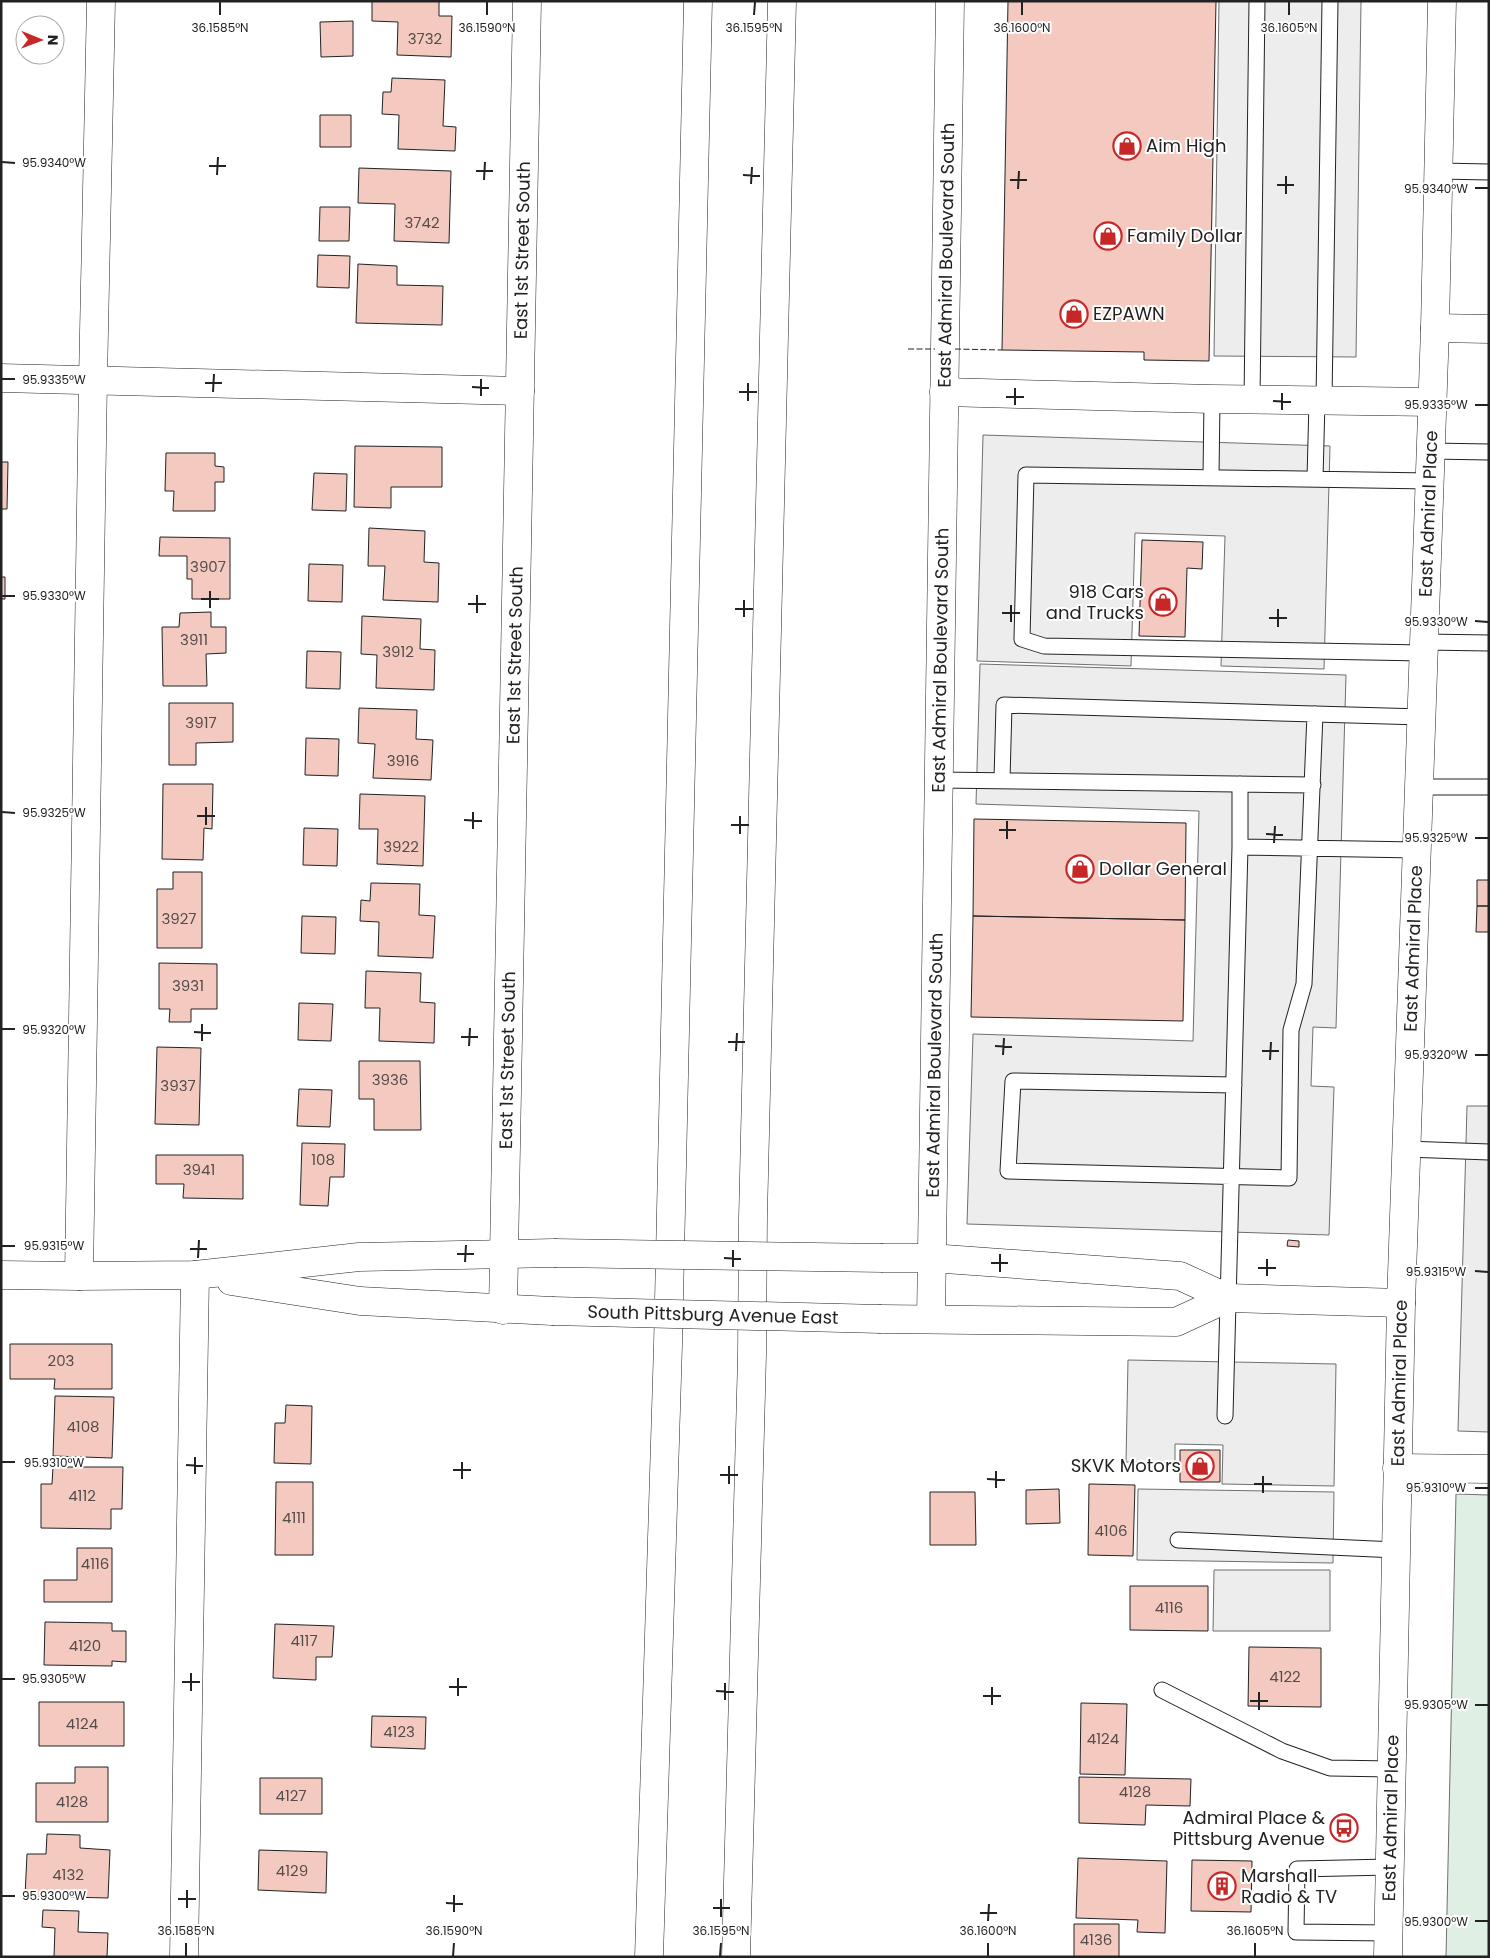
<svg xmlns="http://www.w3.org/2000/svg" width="1490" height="1958" font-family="Poppins,sans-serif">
<rect width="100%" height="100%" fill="#fff"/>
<!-- green -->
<path fill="#e0efe3" stroke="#6f6f6f" d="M 1456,1494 L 1489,1495 L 1489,1957 L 1446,1957 Z"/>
<!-- parking -->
<path fill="#ededed" stroke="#6f6f6f" d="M 1219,1 L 1361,1 L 1356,357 L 1214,356 Z
M 983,435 L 1330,446 L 1324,669 L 1221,666 L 1225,536 L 1135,533 L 1131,666 L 977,661 Z
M 980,664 L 1346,675 L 1336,1028 L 1313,1027 L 1311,1086 L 1334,1087 L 1329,1235 L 967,1224 L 973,1034 L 1193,1041 L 1199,811 L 976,804 Z
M 1467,1106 L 1489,1106 L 1489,1432 L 1458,1431 Z
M 1128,1360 L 1336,1364 L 1334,1486 L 1222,1484 L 1223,1445 L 1175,1444 L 1175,1463 L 1126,1462 Z
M 1138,1489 L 1334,1492 L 1333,1563 L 1137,1560 Z
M 1214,1570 L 1330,1570 L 1330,1631 L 1213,1631 Z"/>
<!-- building -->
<path fill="#f3c9c0" stroke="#222" d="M 372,1 L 439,1 L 439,16 L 452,16 L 451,57 L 397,55 L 398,22 L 372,21 Z
M 1008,1 L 1216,1 L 1209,361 L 1144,360 L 1144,352 L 1002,350 Z
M 353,21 L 353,56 L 321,57 L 320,22 Z
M 392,78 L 445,80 L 443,126 L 456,127 L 455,151 L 398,149 L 399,115 L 382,114 L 383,92 L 391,92 Z
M 320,115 L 351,115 L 351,147 L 320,147 Z
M 359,168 L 451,171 L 449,243 L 394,241 L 395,204 L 358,203 Z
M 320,207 L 350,207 L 349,241 L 319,241 Z
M 318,255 L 350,256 L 349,288 L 317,287 Z
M 358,264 L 397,266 L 397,285 L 443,286 L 442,325 L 356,323 Z
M 355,446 L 442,447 L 442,487 L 391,487 L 391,508 L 354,507 Z
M 166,453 L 215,453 L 215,466 L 224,467 L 224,482 L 215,482 L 215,511 L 173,511 L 174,491 L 165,491 Z
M 1,462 L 8,462 L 7,509 L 1,509 Z
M 314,473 L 347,474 L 346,511 L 312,510 Z
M 369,528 L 425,531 L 424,562 L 439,563 L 438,602 L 383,600 L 385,566 L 368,566 Z
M 160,537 L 230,538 L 230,599 L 192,599 L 192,579 L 187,579 L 187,556 L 159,556 Z
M 1142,540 L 1203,542 L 1202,569 L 1187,568 L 1185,637 L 1139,636 Z
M 309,564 L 343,565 L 342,602 L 308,601 Z
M 1,577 L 5,577 L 5,599 L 1,599 Z
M 211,612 L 211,627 L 226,627 L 226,653 L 206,654 L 207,686 L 163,686 L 162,627 L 179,627 L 180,613 Z
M 362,616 L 421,619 L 420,649 L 435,650 L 434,690 L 376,688 L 377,655 L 361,654 Z
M 307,651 L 341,652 L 340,689 L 306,688 Z
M 169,703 L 233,703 L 233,742 L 196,743 L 196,765 L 169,765 Z
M 359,708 L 417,710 L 416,739 L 433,740 L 431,780 L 373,778 L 375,744 L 358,743 Z
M 306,738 L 339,739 L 338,776 L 305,775 Z
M 163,784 L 213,784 L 212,829 L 204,828 L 203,860 L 162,859 Z
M 360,794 L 425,796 L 423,866 L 377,864 L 378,829 L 359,829 Z
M 974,819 L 1186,823 L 1185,920 L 973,916 Z
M 304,828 L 338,829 L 337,866 L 303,865 Z
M 173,872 L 202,872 L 202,948 L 157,948 L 157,889 L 173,889 Z
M 1477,880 L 1489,880 L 1489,906 L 1477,906 Z
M 371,883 L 420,884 L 419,915 L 435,916 L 433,958 L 378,956 L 379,922 L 360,921 L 361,900 L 370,901 Z
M 1477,906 L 1489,906 L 1489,932 L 1476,932 Z
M 302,916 L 336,917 L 335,954 L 301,953 Z
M 973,916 L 1185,920 L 1183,1021 L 971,1017 Z
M 159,963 L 217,964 L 217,1009 L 191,1009 L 191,1022 L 169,1022 L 170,1009 L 159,1009 Z
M 366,971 L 421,973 L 420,1002 L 435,1003 L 434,1043 L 379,1041 L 380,1008 L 365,1008 Z
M 299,1003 L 333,1004 L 331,1041 L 298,1040 Z
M 157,1047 L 201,1048 L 199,1125 L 155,1124 Z
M 359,1061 L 420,1061 L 421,1130 L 374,1130 L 374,1099 L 359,1099 Z
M 299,1089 L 332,1090 L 330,1127 L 297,1126 Z
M 302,1143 L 345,1144 L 344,1177 L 330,1177 L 328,1206 L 300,1205 Z
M 156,1155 L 243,1155 L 243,1199 L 183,1198 L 184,1184 L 156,1184 Z
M 1288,1240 L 1299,1241 L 1299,1247 L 1287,1246 Z
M 10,1344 L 112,1344 L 112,1389 L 54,1389 L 55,1379 L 10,1379 Z
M 55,1396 L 114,1397 L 112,1458 L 53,1456 Z
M 286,1405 L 312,1406 L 311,1464 L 274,1463 L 275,1423 L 285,1423 Z
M 1180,1450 L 1220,1450 L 1220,1482 L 1180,1482 Z
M 53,1467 L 123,1467 L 122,1509 L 111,1509 L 111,1529 L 41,1528 L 41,1484 L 52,1484 Z
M 276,1482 L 313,1482 L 313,1555 L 275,1555 Z
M 1089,1484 L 1135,1485 L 1133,1556 L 1088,1555 Z
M 1059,1489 L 1060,1523 L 1026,1524 L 1026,1490 Z
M 930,1492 L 975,1492 L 976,1545 L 930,1545 Z
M 77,1548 L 112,1548 L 112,1602 L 44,1602 L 44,1580 L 77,1580 Z
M 1130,1586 L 1208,1586 L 1208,1631 L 1130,1630 Z
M 45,1622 L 112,1623 L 112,1631 L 126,1631 L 126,1662 L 112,1661 L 112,1666 L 44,1665 Z
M 275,1624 L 334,1626 L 332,1657 L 316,1657 L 316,1680 L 273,1678 Z
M 1249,1647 L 1321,1648 L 1321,1707 L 1248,1706 Z
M 39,1702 L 124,1702 L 124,1746 L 39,1746 Z
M 1081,1703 L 1127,1704 L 1125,1775 L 1080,1774 Z
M 372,1716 L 426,1717 L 425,1749 L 371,1747 Z
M 75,1767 L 108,1767 L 108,1822 L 36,1822 L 36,1783 L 75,1783 Z
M 1079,1777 L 1191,1779 L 1190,1806 L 1146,1805 L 1145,1825 L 1079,1823 Z
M 260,1778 L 322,1778 L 322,1814 L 260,1814 Z
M 47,1834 L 80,1835 L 80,1848 L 110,1850 L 108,1898 L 25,1896 L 27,1854 L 46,1854 Z
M 259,1850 L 327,1852 L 326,1893 L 258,1890 Z
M 1078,1858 L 1167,1861 L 1165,1933 L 1137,1932 L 1138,1920 L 1076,1918 Z
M 1192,1860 L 1252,1861 L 1251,1912 L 1191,1911 Z
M 43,1910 L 79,1911 L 78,1932 L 108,1933 L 107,1957 L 54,1957 L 55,1928 L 42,1927 Z
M 1074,1924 L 1119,1924 L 1119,1957 L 1074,1957 Z"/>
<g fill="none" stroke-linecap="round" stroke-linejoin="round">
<!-- service casing -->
<g stroke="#222" stroke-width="17">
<path id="service" d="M 1439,171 L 1489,172
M 1252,400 L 1257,1
M 1324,401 L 1330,1
M 1431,451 L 1489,452
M 1211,477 L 1212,399
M 1315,479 L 1317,401
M 1424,642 L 1489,643
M 1424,653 L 1044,646 L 1022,639 L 1026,475 L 1430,481
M 939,780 L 1313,785
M 1002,780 L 1004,705 L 1422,717
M 1419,787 L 1489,787
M 1240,847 L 1417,850
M 1234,1085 L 1013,1081 L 1008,1171 L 1289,1178 L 1291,1030 L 1304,984 L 1315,714
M 1406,1149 L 1489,1152
M 1225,1416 L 1240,847 L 1240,784
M 1178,1540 L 1396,1550
M 1162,1690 L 1282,1751 L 1330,1768 L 1392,1769
M 1389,1933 L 1296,1932 L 1297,1869 L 1390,1867"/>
</g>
<!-- minor casing -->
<g stroke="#222" stroke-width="29">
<g id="minor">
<path d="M 1435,328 L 1489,329"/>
<path d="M 1,378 L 520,391"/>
<path d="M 944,392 L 1212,399 L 1433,402"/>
<path d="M 79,1276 L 93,379 L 101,1"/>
<path id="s1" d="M 503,1310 L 527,1"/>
<path id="s2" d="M 931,1319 L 950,1"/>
<path d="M 1397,1468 L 1489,1469"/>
<path d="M 184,1957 L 195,1275"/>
</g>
</g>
<!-- tertiary casing -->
<g stroke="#222" stroke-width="29">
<path id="tertiary" d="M 883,1258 L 931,1258 L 1180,1276 L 1228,1298 L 1401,1303
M 1,1275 L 79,1276 L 195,1275 L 359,1257 L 554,1253
M 231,1281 L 360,1301 L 552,1311
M 881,1319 L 1176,1322 L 1228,1298"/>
</g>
<!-- secondary casing -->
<g stroke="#222" stroke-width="29">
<g id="secondary">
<path id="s3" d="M 1388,1957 L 1401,1303 L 1435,328 L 1442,1"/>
</g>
</g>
<!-- motorway casing -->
<g stroke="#222" stroke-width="29">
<path id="motorway" d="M 649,1957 L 668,1345 L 698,1
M 736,1957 L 752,1355 L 753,1218 L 782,1"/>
</g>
<!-- service -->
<use href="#service" stroke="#fff" stroke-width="15"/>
<!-- minor -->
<use href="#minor" stroke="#fff" stroke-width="28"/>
<!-- tertiary -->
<use href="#tertiary" stroke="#fff" stroke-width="28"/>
<!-- secondary -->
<use href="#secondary" stroke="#fff" stroke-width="28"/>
<!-- motorway -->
<use href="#motorway" stroke="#fff" stroke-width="28"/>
<!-- tertiary-bridge casing -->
<g stroke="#222" stroke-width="29" stroke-linecap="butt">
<g id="tertiary-bridge">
<path d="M 554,1253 L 883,1258"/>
<path id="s4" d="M 552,1311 L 881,1319"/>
</g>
</g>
<!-- tertiary-bridge -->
<use href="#tertiary-bridge" stroke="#fff" stroke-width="28"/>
<!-- fence -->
<path stroke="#222" stroke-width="1" stroke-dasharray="6 2.5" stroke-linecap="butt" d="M 908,349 L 935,349
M 955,349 L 1002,350"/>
</g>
<!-- ticks -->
<path fill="none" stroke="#222" stroke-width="2" d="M 220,15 L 220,2M 487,15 L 487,2M 754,15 L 755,2M 1022,15 L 1022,2M 1289,15 L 1289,2M 2,162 L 15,163M 209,166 L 226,166M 476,171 L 493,171M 217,175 L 218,157M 743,175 L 760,176M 484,180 L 485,162M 1010,180 L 1027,180M 751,184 L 752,167M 1277,185 L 1294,185M 1475,188 L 1488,188M 1018,189 L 1019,171M 1286,194 L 1286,176M 2,379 L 15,379M 205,383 L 222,383M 472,387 L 489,388M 213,392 L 214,374M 739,392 L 757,392M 481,396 L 481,379M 1006,397 L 1024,397M 748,401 L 748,383M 1273,401 L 1291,402M 1015,405 L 1015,388M 1475,405 L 1488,405M 1282,410 L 1282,393M 2,596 L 15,596M 201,599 L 219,599M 468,604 L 486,604M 210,608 L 210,591M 735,609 L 753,609M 477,613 L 477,595M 1002,613 L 1020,613M 744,617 L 744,600M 1269,618 L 1287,618M 1475,621 L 1488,622M 1011,622 L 1011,605M 1278,627 L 1278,609M 2,812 L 15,813M 197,816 L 215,816M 464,820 L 482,821M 206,825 L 206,807M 731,825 L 749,825M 473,829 L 473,812M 999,830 L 1016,830M 740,834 L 740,816M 1266,834 L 1283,835M 1475,838 L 1488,838M 1007,839 L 1007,821M 1274,843 L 1275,826M 2,1029 L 15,1029M 194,1032 L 211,1033M 461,1037 L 478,1037M 202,1041 L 202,1024M 728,1042 L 745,1042M 469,1046 L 470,1028M 995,1046 L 1012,1047M 736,1051 L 737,1033M 1262,1051 L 1279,1051M 1003,1055 L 1004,1038M 1475,1055 L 1488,1055M 1270,1060 L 1271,1042M 2,1246 L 15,1246M 190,1249 L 207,1249M 457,1254 L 474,1254M 198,1258 L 199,1240M 724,1258 L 741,1259M 465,1262 L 466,1245M 991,1263 L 1008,1263M 733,1267 L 733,1250M 1258,1268 L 1276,1268M 1475,1271 L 1488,1272M 1000,1272 L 1000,1254M 1267,1276 L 1267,1259M 2,1462 L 15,1462M 186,1465 L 203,1466M 453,1470 L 471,1470M 195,1474 L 195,1457M 720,1475 L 738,1475M 462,1479 L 462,1462M 987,1479 L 1005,1480M 729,1484 L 729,1466M 1254,1484 L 1272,1484M 996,1488 L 996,1471M 1475,1488 L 1488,1488M 1263,1493 L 1263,1476M 2,1679 L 15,1679M 182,1682 L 200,1682M 449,1687 L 467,1687M 191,1691 L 191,1673M 716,1691 L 734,1692M 458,1696 L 458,1678M 983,1696 L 1001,1696M 725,1700 L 725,1683M 1250,1701 L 1268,1701M 992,1705 L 992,1687M 1475,1705 L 1488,1705M 1259,1710 L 1259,1692M 2,1896 L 15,1896M 178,1899 L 196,1899M 446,1903 L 463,1904M 187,1908 L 187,1890M 713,1908 L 730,1908M 454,1912 L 454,1895M 980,1913 L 997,1913M 721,1917 L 721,1899M 988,1921 L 989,1904M 1475,1921 L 1488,1921M 186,1956 L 186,1943M 453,1956 L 454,1943M 720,1956 L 721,1943M 988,1956 L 988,1943M 1255,1956 L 1255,1943"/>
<!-- icons -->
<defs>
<g id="shop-ring" transform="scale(1.4375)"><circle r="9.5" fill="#fff" stroke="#c62828" stroke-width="1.5"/><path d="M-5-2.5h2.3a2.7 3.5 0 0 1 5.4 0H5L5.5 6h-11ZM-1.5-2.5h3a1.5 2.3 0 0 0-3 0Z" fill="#c62828"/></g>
<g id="bus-ring" transform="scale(1.4375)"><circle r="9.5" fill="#fff" stroke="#c62828" stroke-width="1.5"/><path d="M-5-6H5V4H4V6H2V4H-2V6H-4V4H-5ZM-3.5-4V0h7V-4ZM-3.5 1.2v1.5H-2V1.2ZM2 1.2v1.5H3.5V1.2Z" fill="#c62828"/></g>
<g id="building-ring" transform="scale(1.4375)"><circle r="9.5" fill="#fff" stroke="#c62828" stroke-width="1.5"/><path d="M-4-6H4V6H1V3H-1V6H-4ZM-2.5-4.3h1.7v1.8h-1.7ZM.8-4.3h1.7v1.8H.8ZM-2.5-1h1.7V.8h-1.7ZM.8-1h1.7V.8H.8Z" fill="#c62828"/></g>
</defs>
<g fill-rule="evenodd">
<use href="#shop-ring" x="1127" y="146"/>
<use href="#shop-ring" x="1108" y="236"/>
<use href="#shop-ring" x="1074" y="314"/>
<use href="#shop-ring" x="1163" y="602"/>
<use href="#shop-ring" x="1080" y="869"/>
<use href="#shop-ring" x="1200" y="1466"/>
<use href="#bus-ring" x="1344" y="1828"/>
<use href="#building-ring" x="1222" y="1886"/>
</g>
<g text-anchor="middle" stroke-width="4" stroke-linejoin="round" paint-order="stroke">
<!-- number labels -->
<g font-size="15" fill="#564c4a">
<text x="425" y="44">3732</text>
<text x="422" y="228">3742</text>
<text x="208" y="572">3907</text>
<text x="194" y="645">3911</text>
<text x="398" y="657">3912</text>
<text x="201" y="728">3917</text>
<text x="403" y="766">3916</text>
<text x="401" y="852">3922</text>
<text x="179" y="924">3927</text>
<text x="188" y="991">3931</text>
<text x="390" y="1085">3936</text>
<text x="178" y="1091">3937</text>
<text x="323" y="1165">108</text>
<text x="199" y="1175">3941</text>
<text x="61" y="1366">203</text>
<text x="83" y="1432">4108</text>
<text x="82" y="1501">4112</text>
<text x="294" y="1523">4111</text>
<text x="1111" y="1536">4106</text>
<text x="95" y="1569">4116</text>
<text x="1169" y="1613">4116</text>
<text x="304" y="1646">4117</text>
<text x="85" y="1651">4120</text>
<text x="1285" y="1682">4122</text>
<text x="82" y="1729">4124</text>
<text x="399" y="1737">4123</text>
<text x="1103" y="1744">4124</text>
<text x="1135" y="1797">4128</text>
<text x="291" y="1801">4127</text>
<text x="72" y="1807">4128</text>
<text x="292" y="1876">4129</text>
<text x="68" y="1880">4132</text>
<text x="1096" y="1945">4136</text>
</g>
<!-- poi labels -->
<g font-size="18" fill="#222" stroke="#fff" text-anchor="start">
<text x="1146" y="152">Aim High</text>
<text x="1127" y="242">Family Dollar</text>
<text x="1093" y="320">EZPAWN</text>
<text x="1144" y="598" text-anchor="end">918 Cars<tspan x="1144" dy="21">and Trucks</tspan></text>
<text x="1099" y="875">Dollar General</text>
<text x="1181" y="1472" text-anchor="end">SKVK Motors</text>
<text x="1325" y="1824" text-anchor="end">Admiral Place &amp;<tspan x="1325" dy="21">Pittsburg Avenue</tspan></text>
<text x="1241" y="1882">Marshall<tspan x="1241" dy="21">Radio &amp; TV</tspan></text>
</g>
<!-- street labels -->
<g font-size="18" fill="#222" stroke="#fff">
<text dy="6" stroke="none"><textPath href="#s1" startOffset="1060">East 1st Street South</textPath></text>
<text dy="6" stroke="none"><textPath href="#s2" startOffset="1064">East Admiral Boulevard South</textPath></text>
<text dy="6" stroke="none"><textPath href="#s3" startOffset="1444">East Admiral Place</textPath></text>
<text dy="6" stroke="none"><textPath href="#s1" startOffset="655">East 1st Street South</textPath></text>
<text dy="6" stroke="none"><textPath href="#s2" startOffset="659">East Admiral Boulevard South</textPath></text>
<text dy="6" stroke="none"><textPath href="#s3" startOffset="1009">East Admiral Place</textPath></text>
<text dy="6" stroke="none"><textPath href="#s1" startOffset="250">East 1st Street South</textPath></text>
<text dy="6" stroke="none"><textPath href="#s2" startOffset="254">East Admiral Boulevard South</textPath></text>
<text dy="6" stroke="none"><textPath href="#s4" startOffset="161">South Pittsburg Avenue East</textPath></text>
<text dy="6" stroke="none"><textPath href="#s3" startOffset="574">East Admiral Place</textPath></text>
<text dy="6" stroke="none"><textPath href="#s3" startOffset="139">East Admiral Place</textPath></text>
</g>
</g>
<g font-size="12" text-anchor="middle" fill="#222" stroke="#fff" stroke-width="4" stroke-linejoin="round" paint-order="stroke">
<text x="220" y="32">36.1585°N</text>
<text x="487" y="32">36.1590°N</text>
<text x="754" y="32">36.1595°N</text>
<text x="1022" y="32">36.1600°N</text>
<text x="1289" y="32">36.1605°N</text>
<text x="54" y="167">95.9340°W</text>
<text x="1436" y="193">95.9340°W</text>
<text x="54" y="384">95.9335°W</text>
<text x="1436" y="409">95.9335°W</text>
<text x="54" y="600">95.9330°W</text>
<text x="1436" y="626">95.9330°W</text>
<text x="54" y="817">95.9325°W</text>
<text x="1436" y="842">95.9325°W</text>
<text x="54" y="1034">95.9320°W</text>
<text x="1436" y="1059">95.9320°W</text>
<text x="54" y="1250">95.9315°W</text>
<text x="1436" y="1276">95.9315°W</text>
<text x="54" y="1467">95.9310°W</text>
<text x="1436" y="1492">95.9310°W</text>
<text x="54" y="1683">95.9305°W</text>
<text x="1436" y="1709">95.9305°W</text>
<text x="54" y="1900">95.9300°W</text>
<text x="1436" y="1926">95.9300°W</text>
<text x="186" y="1935">36.1585°N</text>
<text x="454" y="1935">36.1590°N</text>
<text x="721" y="1935">36.1595°N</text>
<text x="988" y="1935">36.1600°N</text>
<text x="1255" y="1935">36.1605°N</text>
</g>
<!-- border -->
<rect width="1490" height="1958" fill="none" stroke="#222222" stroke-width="5"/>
<!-- north arrow -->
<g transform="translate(40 40) rotate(91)"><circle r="24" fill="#ffffff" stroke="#a7a7a7"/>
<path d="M0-4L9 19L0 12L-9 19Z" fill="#c62828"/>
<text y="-8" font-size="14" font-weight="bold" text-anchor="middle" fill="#222222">N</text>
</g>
</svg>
